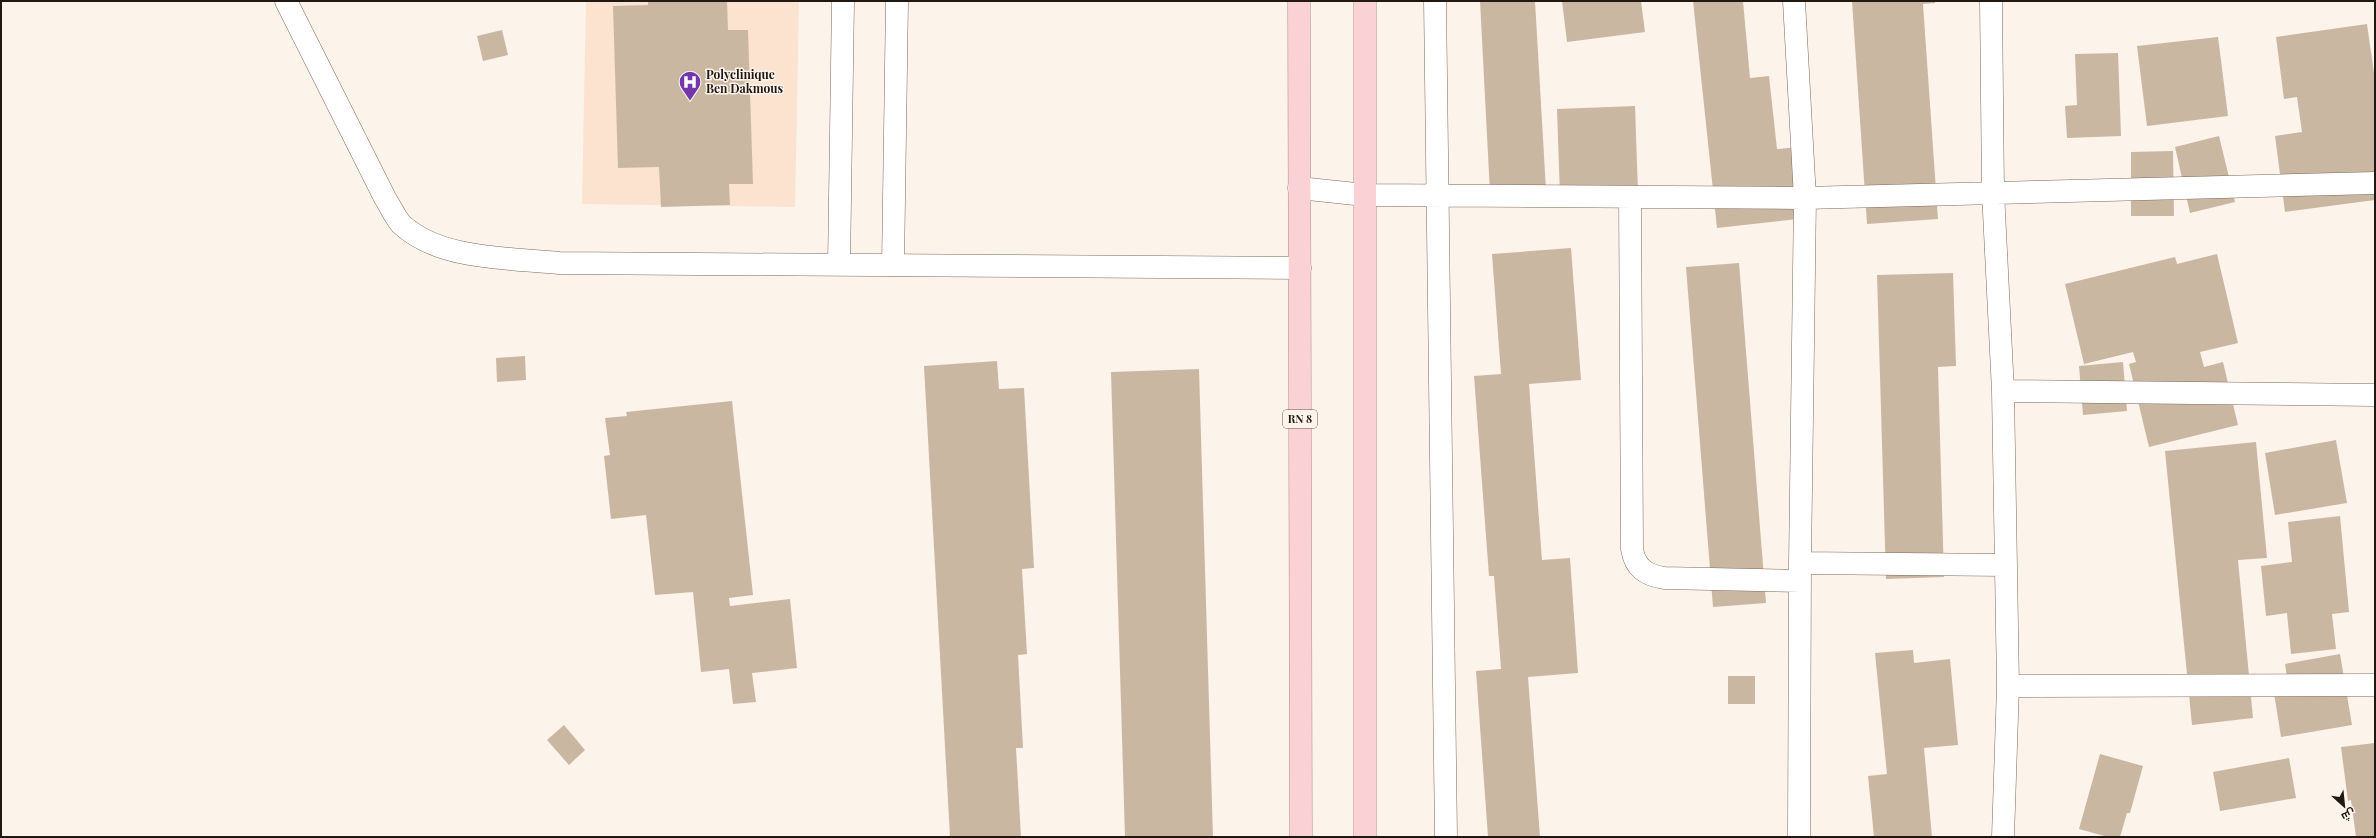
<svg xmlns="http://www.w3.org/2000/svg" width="2376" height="838" font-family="'Playfair Display',Cairo,serif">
<rect width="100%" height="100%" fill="#fcf3eb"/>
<!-- built -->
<path fill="#fbe3cf" d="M 586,1 L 799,1 L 795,207 L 582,204 Z"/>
<!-- building -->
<path fill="#cab7a2" d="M 648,1 L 727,1 L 728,30 L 748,30 L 753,184 L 729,184 L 730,205 L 661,207 L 659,167 L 618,168 L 613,6 L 648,5 Z
M 1480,1 L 1535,1 L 1546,190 L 1490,193 Z
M 1562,1 L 1641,1 L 1645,32 L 1567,42 Z
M 1693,1 L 1743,1 L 1750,78 L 1769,76 L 1777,149 L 1798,147 L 1806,218 L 1717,228 Z
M 1852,1 L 1935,1 L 1935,3 L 1923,4 L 1938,219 L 1867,224 Z
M 2367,24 L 2375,80 L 2375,200 L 2285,212 L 2275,136 L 2302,132 L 2297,97 L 2284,99 L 2276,37 Z
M 502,30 L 508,55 L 483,61 L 477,36 Z
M 2218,37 L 2228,116 L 2147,126 L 2137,46 Z
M 2118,53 L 2121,136 L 2067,138 L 2065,106 L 2077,105 L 2075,54 Z
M 1635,106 L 1638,193 L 1560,196 L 1557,109 Z
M 2219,136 L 2235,202 L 2190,213 L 2175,147 Z
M 2173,151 L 2174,216 L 2131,216 L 2131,152 Z
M 1571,248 L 1581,380 L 1529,384 L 1542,560 L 1570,558 L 1578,673 L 1528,677 L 1540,837 L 1488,837 L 1476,671 L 1501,669 L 1494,576 L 1489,576 L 1474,376 L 1501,374 L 1492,254 Z
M 2217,254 L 2238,343 L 2200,352 L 2204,367 L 2223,362 L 2238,425 L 2149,447 L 2129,364 L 2136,362 L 2133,352 L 2084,364 L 2065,284 L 2175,257 L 2177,264 Z
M 1739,263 L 1766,603 L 1713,607 L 1686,267 Z
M 1953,273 L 1956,366 L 1938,367 L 1944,577 L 1886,579 L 1877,275 Z
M 525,356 L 526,380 L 497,382 L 496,358 Z
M 997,361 L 999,389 L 1024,388 L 1034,568 L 1022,569 L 1027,654 L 1018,655 L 1023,748 L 1016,748 L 1021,837 L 950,837 L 924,366 Z
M 2123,362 L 2127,411 L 2083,415 L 2079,366 Z
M 1199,369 L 1213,837 L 1125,837 L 1111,372 Z
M 732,401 L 753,595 L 729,598 L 730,606 L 790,599 L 797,668 L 752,673 L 756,702 L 733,704 L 729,669 L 701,672 L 693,592 L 655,595 L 646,515 L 611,519 L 604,456 L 610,455 L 605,418 L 627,416 L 626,412 Z
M 2336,440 L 2347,503 L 2275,515 L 2265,453 Z
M 2256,442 L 2267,558 L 2238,560 L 2253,718 L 2192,725 L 2165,451 Z
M 2340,516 L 2349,612 L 2332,614 L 2336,649 L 2291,654 L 2287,613 L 2266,616 L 2261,566 L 2292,562 L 2288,522 Z
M 1913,650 L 1914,663 L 1950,659 L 1958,745 L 1924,748 L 1932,837 L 1874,837 L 1868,776 L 1887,774 L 1875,653 Z
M 2340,654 L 2352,725 L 2281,737 L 2274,693 L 2289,690 L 2285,664 Z
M 1728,676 L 1755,676 L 1755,704 L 1728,704 Z
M 564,725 L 585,750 L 569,765 L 547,740 Z
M 2375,743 L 2375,836 L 2356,837 L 2351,800 L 2348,801 L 2341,747 Z
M 2100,754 L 2143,766 L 2130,813 L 2127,813 L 2120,837 L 2108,837 L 2079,829 Z
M 2289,758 L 2296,798 L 2220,811 L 2213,772 Z"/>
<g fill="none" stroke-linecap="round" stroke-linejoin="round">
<!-- minor casing -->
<g stroke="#7e6a59" stroke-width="23">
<path id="minor" d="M 286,1 L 385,198 C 390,206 395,217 401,224 C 439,260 509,258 559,263 L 1300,268
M 1435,1 L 1446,837
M 1794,1 L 1805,198 L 1800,563 L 1799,837
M 1991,1 L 1993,192 L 2003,391 L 2008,686 L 2003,837
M 1299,188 L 1365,195 L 1805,198 L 2375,183
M 1630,197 L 1632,549 C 1635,568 1646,575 1664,578 L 1800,581
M 839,265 L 843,1
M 893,265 L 897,1
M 2003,391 L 2375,395
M 1800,563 L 2005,565
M 2008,686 L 2375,685"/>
</g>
<!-- trunk casing -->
<g stroke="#ad898b" stroke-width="23">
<path id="trunk" d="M 1299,1 L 1301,837
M 1365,837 L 1365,1"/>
</g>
<!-- minor -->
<use href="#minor" stroke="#fff" stroke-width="22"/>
<!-- trunk -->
<use href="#trunk" stroke="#fad2d6" stroke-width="22"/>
</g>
<!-- icons -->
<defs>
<g id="hospital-pin" transform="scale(1.15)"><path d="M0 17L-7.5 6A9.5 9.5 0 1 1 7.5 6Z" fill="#7336ab" stroke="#fcf3eb"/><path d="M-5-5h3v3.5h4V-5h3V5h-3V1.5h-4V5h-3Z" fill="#fff"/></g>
</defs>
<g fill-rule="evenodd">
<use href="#hospital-pin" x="690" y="82"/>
</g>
<g text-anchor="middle" stroke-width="3" stroke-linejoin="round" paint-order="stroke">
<!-- shield labels -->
<rect fill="#fcf3eb" stroke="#625a52" stroke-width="1" x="1283" y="410" width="34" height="18" rx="3"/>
<g font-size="11" font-weight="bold" fill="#201811">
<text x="1300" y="423">RN 8</text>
</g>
<!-- poi labels -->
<g font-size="12" font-weight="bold" fill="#201811" stroke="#fcf3eb" text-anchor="start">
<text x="706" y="79">Polyclinique<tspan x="706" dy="14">Ben Dakmous</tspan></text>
</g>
</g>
<!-- border -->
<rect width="2376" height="838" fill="none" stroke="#201811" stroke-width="4"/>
<!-- north arrow -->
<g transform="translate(2344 806) rotate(153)" stroke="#fcf3eb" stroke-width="3" paint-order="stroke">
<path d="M0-3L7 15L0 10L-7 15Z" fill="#201811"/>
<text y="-6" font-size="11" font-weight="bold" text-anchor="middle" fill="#201811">ش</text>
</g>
</svg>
